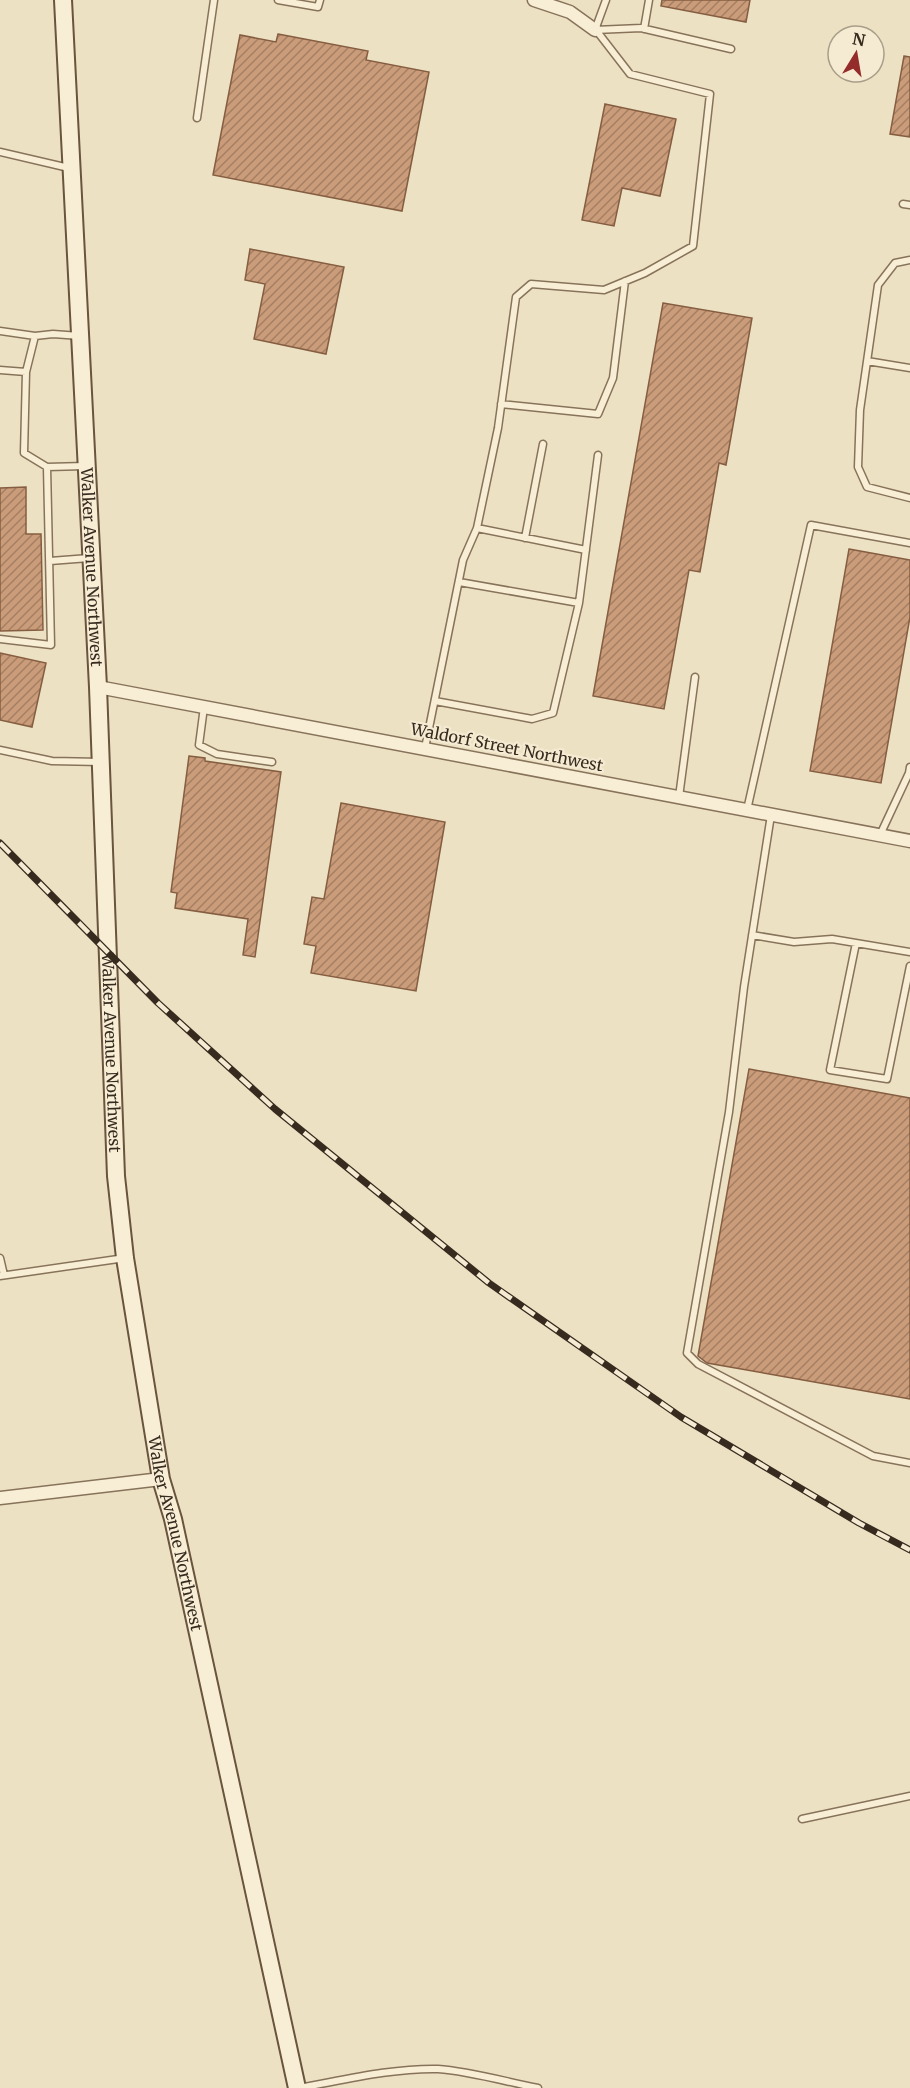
<svg xmlns="http://www.w3.org/2000/svg" width="910" height="2088" font-family="Merriweather,serif">
<defs>
<pattern id="building-hatch" width="6" height="6" patternUnits="userSpaceOnUse" patternTransform="scale(1.5)"><rect width="6" height="6" fill="#ca9c7a"/><path d="M-1 1l2-2M0 6l6-6M5 7l2-2" fill="none" stroke="#a57f63"/></pattern>
</defs>
<rect width="100%" height="100%" fill="#ede1c3"/>
<!-- building -->
<path fill="url(#building-hatch)" stroke="#855d41" stroke-width="1.5" d="M 662,0 L 750,0 L 746,22 L 661,6 Z
M 278,34 L 368,51 L 366,60 L 429,72 L 402,211 L 213,175 L 240,35 L 276,42 Z
M 904,56 L 910,57 L 910,137 L 890,134 Z
M 605,104 L 676,119 L 660,196 L 622,188 L 614,226 L 582,220 Z
M 250,249 L 344,267 L 326,354 L 254,339 L 265,284 L 245,280 Z
M 663,303 L 752,318 L 726,465 L 719,463 L 700,572 L 689,570 L 664,709 L 593,696 Z
M 26,487 L 26,534 L 41,534 L 43,630 L 0,631 L 0,488 Z
M 849,549 L 910,560 L 910,617 L 881,783 L 810,771 Z
M 0,653 L 46,663 L 32,727 L 0,720 Z
M 189,756 L 205,758 L 205,761 L 281,772 L 255,957 L 243,955 L 248,919 L 175,908 L 177,893 L 171,892 Z
M 341,803 L 445,822 L 416,991 L 311,973 L 316,946 L 304,944 L 312,897 L 324,899 Z
M 749,1069 L 910,1098 L 910,1399 L 707,1363 L 698,1356 Z"/>
<g fill="none" stroke-linecap="round" stroke-linejoin="round">
<!-- service casing -->
<g stroke="#87735a" stroke-width="9">
<path id="service" d="M 278,0 L 318,7 L 320,0
M 644,29 L 649,0
M 595,30 L 641,28 L 731,49
M 595,30 L 606,0
M 197,118 L 214,0
M 0,152 L 69,168
M 903,204 L 910,205
M 910,260 L 895,263 L 878,285 L 860,410 L 858,467 L 867,487 L 910,498
M 0,331 L 35,336 L 53,334 L 80,336
M 867,361 L 910,368
M 0,370 L 26,372 L 35,336
M 501,404 L 598,414 L 613,378 L 625,281
M 47,467 L 85,466
M 477,528 L 586,550
M 525,538 L 543,444
M 50,561 L 89,558
M 579,603 L 598,455
M 0,639 L 51,645 L 47,467 L 24,453 L 26,372
M 435,701 L 532,719 L 553,713 L 579,603 L 459,582
M 204,707 L 199,745 L 217,754 L 272,762
M 425,748 L 463,560 L 477,528 L 498,428 L 516,297 L 531,284 L 604,290 L 645,273 L 693,246 L 710,94 L 630,74 L 596,30
M 0,750 L 52,761 L 101,762
M 679,797 L 695,677
M 747,810 L 811,525 L 910,543
M 771,815 L 744,987 L 729,1112 L 687,1353 L 698,1364 L 873,1456 L 910,1463
M 880,835 L 909,773 L 910,767
M 752,935 L 794,942 L 832,939 L 910,952
M 856,943 L 830,1070 L 887,1079 L 910,966
M 0,1258 L 4,1275
M 0,1276 L 125,1258
M 802,1819 L 910,1796
M 299,2088 C 344,2080 392,2068 438,2069 C 469,2071 507,2082 538,2088"/>
</g>
<!-- minor casing -->
<g stroke="#87735a" stroke-width="15">
<path id="minor" d="M 534,0 L 570,12 L 595,30
M 98,687 L 910,841
M 0,1498 L 161,1479"/>
</g>
<!-- secondary casing -->
<g stroke="#69543d" stroke-width="20">
<g id="secondary">
<path id="s1" d="M 63,0 L 98,687 L 116,1176 L 125,1258 L 161,1479 L 173,1519 L 297,2088"/>
</g>
</g>
<!-- service -->
<use href="#service" stroke="#f8eed6" stroke-width="6"/>
<!-- minor -->
<use href="#minor" stroke="#f8eed6" stroke-width="12"/>
<!-- secondary -->
<use href="#secondary" stroke="#f8eed6" stroke-width="16"/>
<!-- rail casing -->
<g stroke="#372a1e" stroke-width="7">
<path id="rail" d="M 0,843 L 158,1003 L 275,1109 L 489,1283 L 681,1417 L 859,1523 L 910,1550"/>
</g>
<!-- rail -->
<use href="#rail" stroke="#f5ebd2" stroke-width="4.5" stroke-dasharray="14" stroke-linecap="butt"/>
</g>
<g text-anchor="middle" stroke-width="4.5" stroke-linejoin="round" paint-order="stroke">
<!-- street labels -->
<g font-size="16" fill="#372a1e" stroke="#f5ebd2">
<text dy="6" stroke="none"><textPath href="#s1" startOffset="568">Walker Avenue Northwest</textPath></text>
<text transform="translate(507 747) rotate(11)" y="6">Waldorf Street Northwest</text>
<text dy="6" stroke="none"><textPath href="#s1" startOffset="1054">Walker Avenue Northwest</textPath></text>
<text dy="6" stroke="none"><textPath href="#s1" startOffset="1540">Walker Avenue Northwest</textPath></text>
</g>
</g>
<!-- north arrow -->
<g transform="translate(856 54) rotate(11)"><circle r="28" fill="#f5ebd2" stroke="#a99e8a" stroke-width="1.5"/>
<path d="M0-4.5L10 22L0 15L-10 22Z" fill="#942c2c"/>
<text y="-9" font-size="16" font-weight="bold" text-anchor="middle" fill="#372a1e">N</text>
</g>
</svg>
